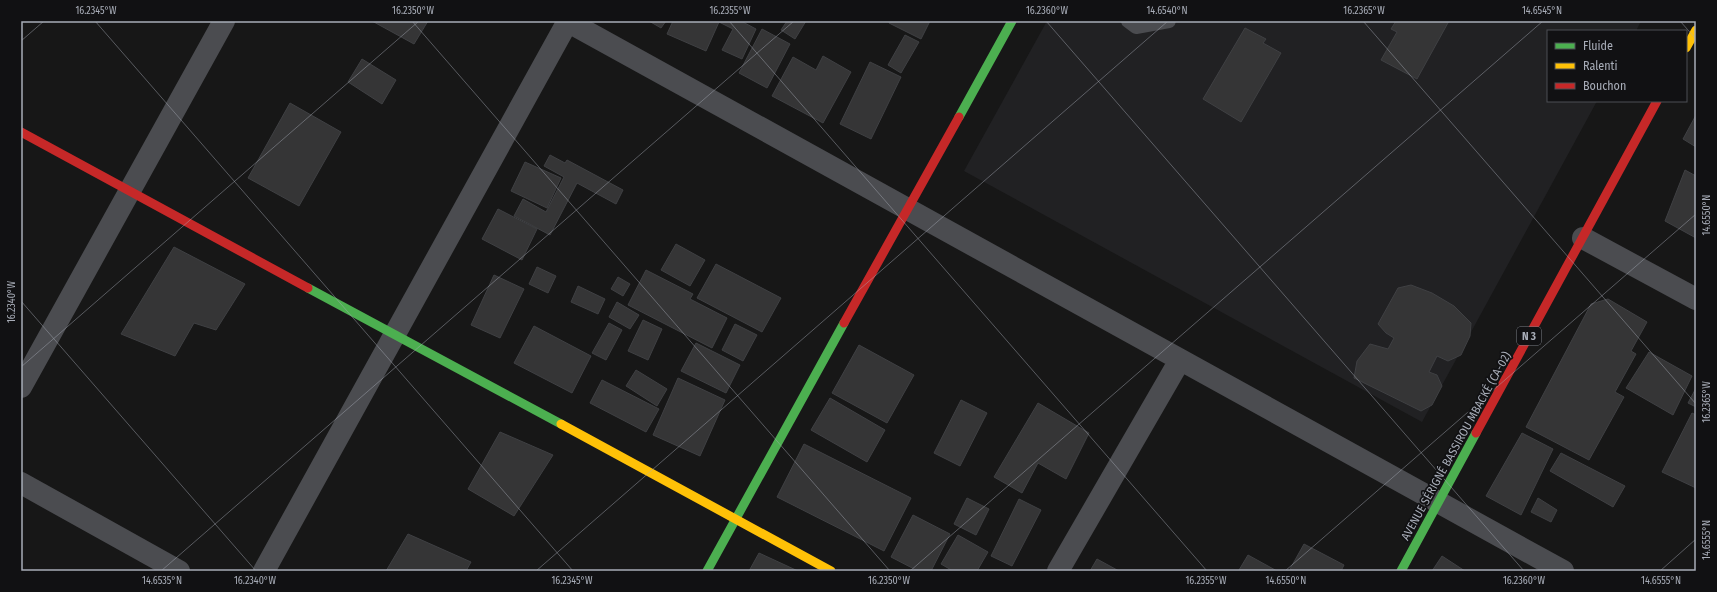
<svg xmlns="http://www.w3.org/2000/svg" width="1717" height="592" font-family="'Fira Sans Condensed',sans-serif">
<rect width="100%" height="100%" fill="#171717"/>
<!-- built -->
<path fill="#212123" d="M 1047,21 L 1641,21 L 1636,31 L 1548,31 L 1548,101 L 1597,101 L 1422,422 L 964,171 Z"/>
<!-- building -->
<path fill="#353536" stroke="#3f4043" d="M 372,21 L 428,21 L 414,44 Z
M 649,21 L 666,21 L 661,28 Z
M 673,21 L 741,21 L 756,29 L 742,59 L 722,50 L 733,29 L 719,22 L 706,51 L 667,34 Z
M 787,21 L 806,21 L 795,39 L 781,30 Z
M 890,21 L 930,21 L 921,39 L 889,23 Z
M 1396,21 L 1449,21 L 1417,79 L 1381,60 L 1397,32 L 1391,29 Z
M 1245,28 L 1266,39 L 1263,43 L 1281,53 L 1241,122 L 1203,99 Z
M 762,29 L 790,44 L 767,88 L 739,73 Z
M 905,35 L 919,42 L 901,73 L 888,65 Z
M 823,56 L 851,72 L 823,123 L 772,96 L 793,57 L 816,70 Z
M 362,59 L 396,80 L 382,104 L 348,82 Z
M 870,62 L 901,77 L 871,139 L 840,124 Z
M 290,103 L 341,132 L 299,206 L 248,178 Z
M 1696,115 L 1696,147 L 1683,139 Z
M 550,155 L 565,163 L 567,160 L 623,190 L 616,204 L 577,183 L 550,235 L 514,216 L 523,199 L 546,212 L 564,177 L 544,166 Z
M 525,162 L 561,178 L 547,208 L 511,191 Z
M 1685,170 L 1696,176 L 1696,238 L 1665,221 Z
M 498,209 L 537,229 L 522,260 L 482,239 Z
M 676,244 L 705,260 L 690,286 L 661,270 Z
M 174,247 L 245,284 L 216,330 L 194,323 L 175,356 L 121,334 Z
M 716,264 L 781,298 L 762,332 L 697,298 Z
M 537,267 L 556,276 L 548,293 L 529,284 Z
M 646,270 L 693,294 L 690,299 L 727,318 L 712,348 L 628,305 Z
M 494,275 L 524,289 L 500,338 L 471,325 Z
M 618,277 L 630,284 L 623,296 L 611,289 Z
M 1411,285 L 1432,293 L 1454,306 L 1471,323 L 1470,336 L 1461,355 L 1448,361 L 1437,356 L 1429,372 L 1437,375 L 1442,386 L 1432,405 L 1421,411 L 1354,378 L 1357,361 L 1370,344 L 1388,349 L 1394,338 L 1386,333 L 1378,324 L 1398,288 Z
M 578,286 L 605,299 L 598,314 L 571,302 Z
M 1608,299 L 1647,322 L 1631,351 L 1636,354 L 1615,392 L 1624,397 L 1589,460 L 1526,427 L 1591,304 Z
M 617,302 L 639,315 L 630,329 L 609,317 Z
M 643,320 L 662,329 L 648,360 L 628,351 Z
M 609,323 L 622,330 L 606,360 L 592,353 Z
M 735,324 L 757,335 L 743,361 L 722,350 Z
M 534,326 L 591,356 L 572,393 L 514,363 Z
M 696,343 L 740,365 L 726,393 L 681,371 Z
M 859,345 L 914,375 L 887,423 L 832,393 Z
M 1649,352 L 1692,376 L 1673,415 L 1626,388 Z
M 636,370 L 667,389 L 657,406 L 626,386 Z
M 678,378 L 725,400 L 700,456 L 653,435 Z
M 602,380 L 659,409 L 646,432 L 590,403 Z
M 1696,388 L 1696,407 L 1688,403 Z
M 830,398 L 885,430 L 867,462 L 811,430 Z
M 961,400 L 987,413 L 960,466 L 934,453 Z
M 1038,403 L 1089,433 L 1066,479 L 1038,463 L 1022,493 L 994,477 Z
M 1692,413 L 1696,415 L 1696,488 L 1662,472 Z
M 500,432 L 553,455 L 514,516 L 468,489 Z
M 1522,433 L 1553,449 L 1521,515 L 1486,496 Z
M 804,444 L 911,498 L 884,551 L 777,497 Z
M 1561,453 L 1625,486 L 1613,507 L 1550,471 Z
M 967,498 L 989,509 L 976,535 L 954,524 Z
M 1538,498 L 1557,510 L 1551,522 L 1531,512 Z
M 1019,499 L 1041,510 L 1012,566 L 991,556 Z
M 913,515 L 950,534 L 931,571 L 918,571 L 891,557 Z
M 408,534 L 471,562 L 466,571 L 386,571 Z
M 958,535 L 988,552 L 977,571 L 953,571 L 941,564 Z
M 1304,544 L 1344,565 L 1341,571 L 1295,571 L 1290,569 Z
M 759,553 L 798,571 L 749,571 Z
M 1248,555 L 1277,571 L 1239,570 Z
M 1442,556 L 1465,571 L 1432,571 Z
M 1097,559 L 1119,571 L 1090,571 Z"/>
<g fill="none" stroke-linecap="round" stroke-linejoin="round">
<!-- lane -->
<path stroke="#4b4c50" stroke-width="14" d="M 1128,21 L 1136,27 L 1169,21"/>
<!-- street -->
<path stroke="#4b4c50" stroke-width="22" d="M 567,21 L 1563,571
M 1583,238 L 1696,299
M 21,387 L 224,21
M 21,483 L 179,571
M 264,571 L 568,21
M 1058,571 L 1180,360"/>
<!-- fast -->
<path stroke="#4caf50" stroke-width="9" d="M 959,117 L 1012,21
M 308,288 L 561,424
M 707,571 L 844,323
M 1401,571 L 1476,433"/>
<!-- slow -->
<path stroke="#ffc107" stroke-width="9" d="M 1686,48 L 1696,30
M 561,424 L 831,571"/>
<!-- jam -->
<path stroke="#c62828" stroke-width="9" d="M 21,132 L 308,288
M 844,323 L 959,117
M 1476,433 L 1657,101"/>
</g>
<!-- ticks -->
<path fill="none" stroke="#a8adb8" stroke-width="1" stroke-opacity="0.45" d="M 95,21 L 573,571M 412,21 L 890,571M 729,21 L 1207,571M 1046,21 L 1524,571M 1363,21 L 1696,404M 1680,21 L 1696,39M 21,41 L 44,21M 21,301 L 256,571M 21,367 L 419,21M 161,571 L 794,21M 536,571 L 1168,21M 910,571 L 1543,21M 1285,571 L 1696,214M 1660,571 L 1696,539"/>
<g text-anchor="middle" stroke-width="3.5" stroke-linejoin="round" paint-order="stroke">
<!-- shield labels -->
<rect fill="#111113" stroke="#7b7e86" stroke-width="1" x="1517" y="327" width="24" height="18" rx="3"/>
<g font-size="11" font-weight="bold" fill="#a8adb8">
<text x="1529" y="340">N 3</text>
</g>
<!-- street labels -->
<g font-size="12" fill="#a8adb8" stroke="#111113">
<text transform="translate(1456 446) rotate(-61)" y="4">AVENUE SÉRIGNÉ BASSIROU MBACKÉ (CA-02)</text>
</g>
</g>
<!-- border -->
<rect width="1717" height="592" fill="none" stroke="#111113" stroke-width="44"/>
<!-- legend -->
<rect x="1547" y="30" width="140" height="72" fill="#111113" stroke="#4d4f55"/>
<rect x="1555" y="43" width="20" height="6" fill="#4caf50" stroke="#4d4f55"/>
<text x="1583" y="50" font-size="12" fill="#a8adb8">Fluide</text>
<rect x="1555" y="63" width="20" height="6" fill="#ffc107" stroke="#4d4f55"/>
<text x="1583" y="70" font-size="12" fill="#a8adb8">Ralenti</text>
<rect x="1555" y="83" width="20" height="6" fill="#c62828" stroke="#4d4f55"/>
<text x="1583" y="90" font-size="12" fill="#a8adb8">Bouchon</text>
<rect x="22" y="22" width="1673" height="548" fill="none" stroke="#a8adb8" stroke-width="1.5"/>
<g font-size="10" text-anchor="middle" fill="#a8adb8">
<text x="96" y="14">16.2345°W</text>
<text x="413" y="14">16.2350°W</text>
<text x="730" y="14">16.2355°W</text>
<text x="1047" y="14">16.2360°W</text>
<text x="1167" y="14">14.6540°N</text>
<text x="1364" y="14">16.2365°W</text>
<text x="1542" y="14">14.6545°N</text>
<text transform="translate(1706 215) rotate(-90)" y="4">14.6550°N</text>
<text transform="translate(11 302) rotate(-90)" y="4">16.2340°W</text>
<text transform="translate(1706 402) rotate(-90)" y="4">16.2365°W</text>
<text transform="translate(1706 540) rotate(-90)" y="4">14.6555°N</text>
<text x="162" y="584">14.6535°N</text>
<text x="255" y="584">16.2340°W</text>
<text x="572" y="584">16.2345°W</text>
<text x="889" y="584">16.2350°W</text>
<text x="1206" y="584">16.2355°W</text>
<text x="1286" y="584">14.6550°N</text>
<text x="1524" y="584">16.2360°W</text>
<text x="1661" y="584">14.6555°N</text>
</g>
</svg>
